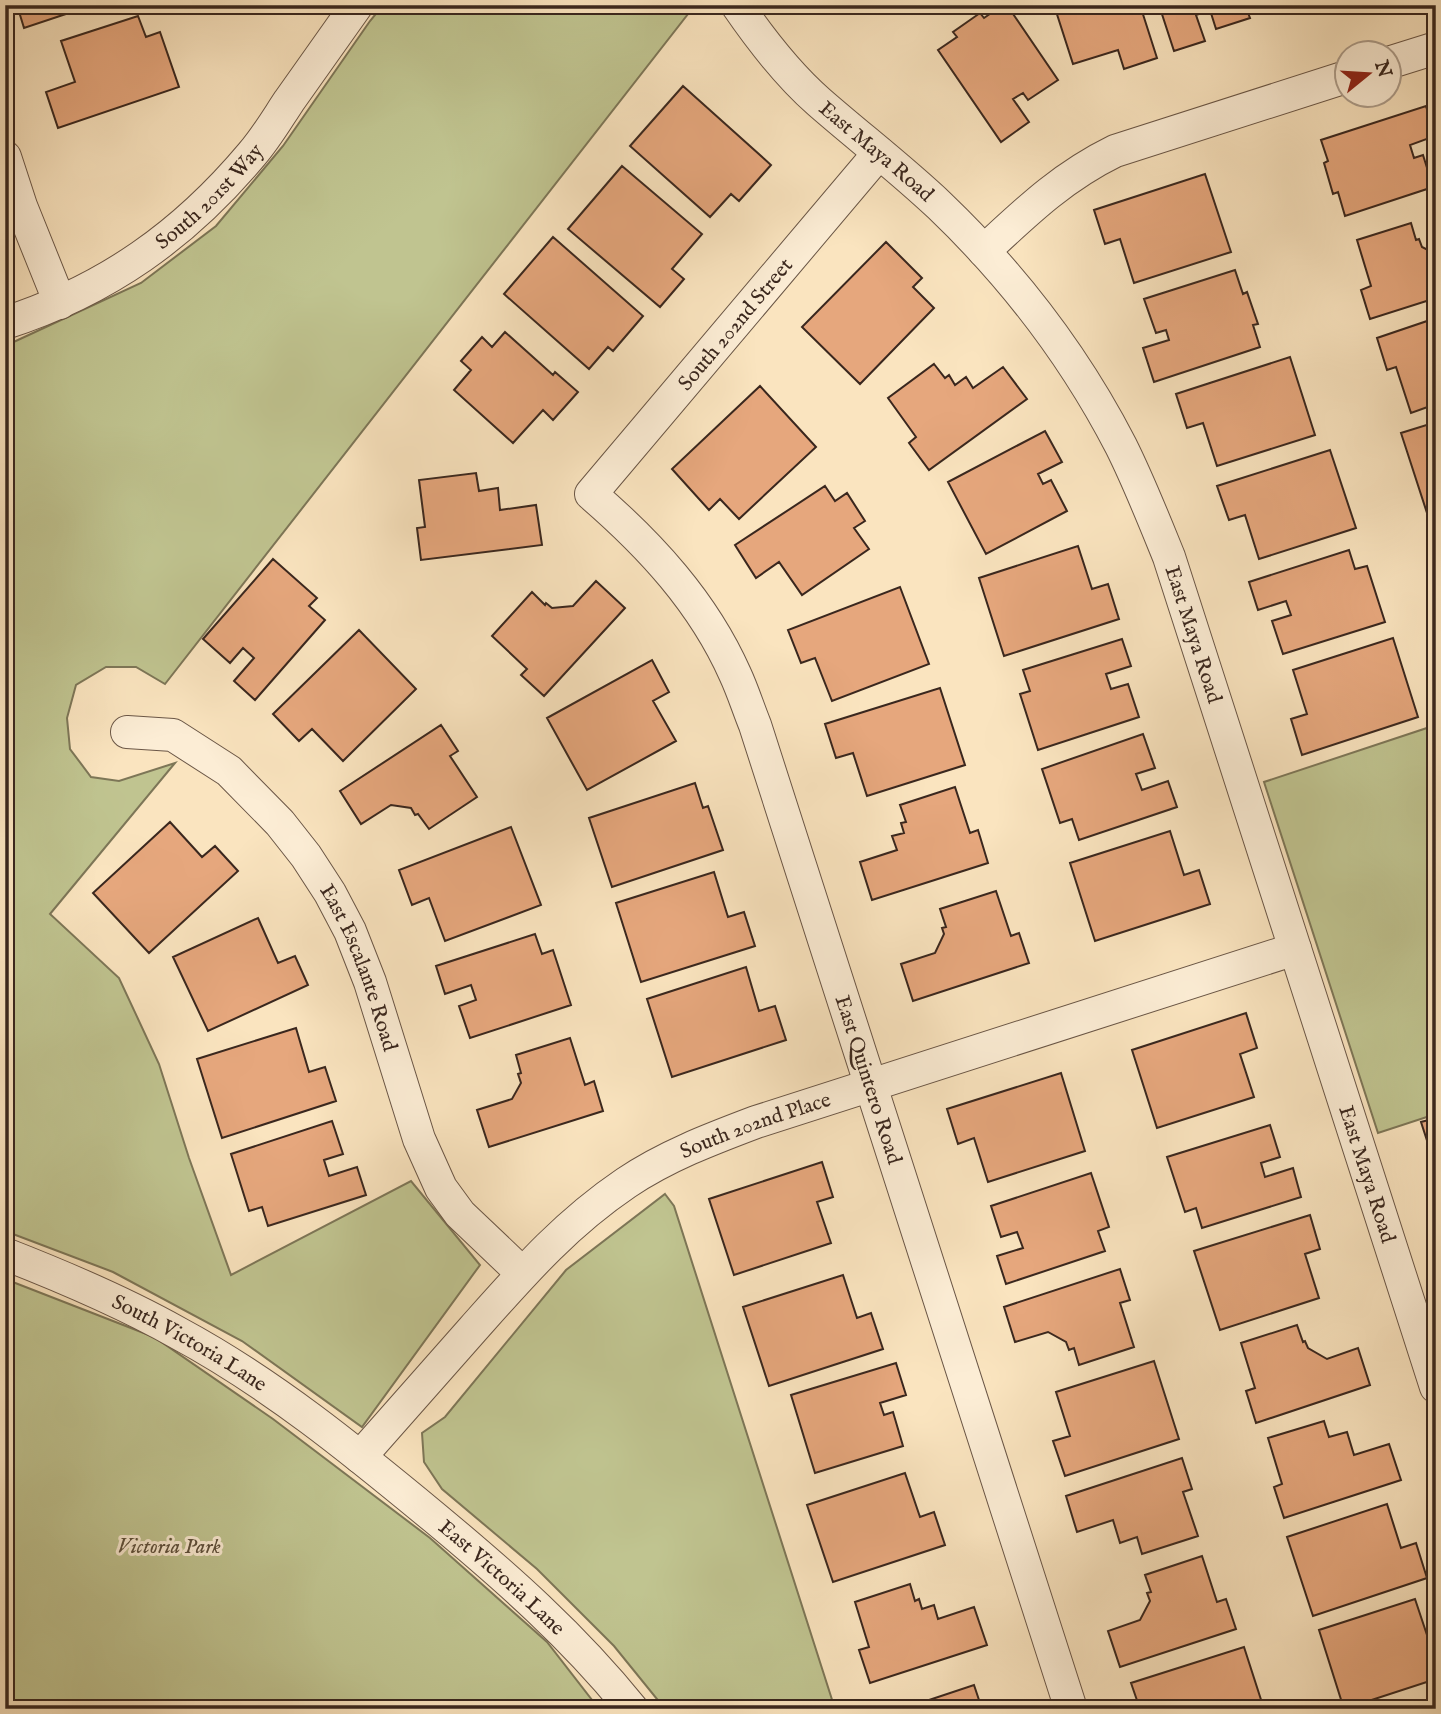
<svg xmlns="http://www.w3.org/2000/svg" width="1441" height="1714" font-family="'IM FELL English',serif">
<rect width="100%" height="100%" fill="#fae4bf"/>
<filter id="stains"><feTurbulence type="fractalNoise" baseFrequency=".00286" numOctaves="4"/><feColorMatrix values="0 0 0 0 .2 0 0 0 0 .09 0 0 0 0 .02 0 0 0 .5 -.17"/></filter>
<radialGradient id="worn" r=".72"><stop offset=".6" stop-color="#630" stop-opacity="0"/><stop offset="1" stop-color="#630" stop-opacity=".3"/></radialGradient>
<!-- green -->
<path fill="#c0c490" stroke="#7d7657" stroke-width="2" d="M 383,5 L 695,5 L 165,684 L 136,667 L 106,667 L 76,685 L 67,718 L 70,749 L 91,777 L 119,781 L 175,763 L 50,914 L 119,978 L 159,1064 L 189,1158 L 231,1275 L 411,1181 L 480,1265 L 362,1427 L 242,1341 L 113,1272 L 5,1231 L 5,346 L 141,283 L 216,226 L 283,146 L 370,21 Z
M 1436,725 L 1436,1114 L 1378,1133 L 1264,782 Z
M 665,1194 L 674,1206 L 835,1709 L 665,1709 L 614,1646 L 537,1569 L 442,1489 L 424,1462 L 422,1433 L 445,1417 L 566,1270 Z
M 5,1279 L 154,1337 L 273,1419 L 430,1538 L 547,1642 L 599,1709 L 5,1709 Z"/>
<!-- building -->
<path fill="#e6a77d" stroke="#3a271e" stroke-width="2" d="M 17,5 L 93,5 L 24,28 Z
M 1003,5 L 1007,5 L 1058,80 L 1028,100 L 1023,93 L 1013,99 L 1029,122 L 1001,142 L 938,50 L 957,37 L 953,32 L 980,13 L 984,18 Z
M 1054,5 L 1140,5 L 1157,58 L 1124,69 L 1118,50 L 1073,64 Z
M 1159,5 L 1245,5 L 1250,18 L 1216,29 L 1210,10 L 1196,15 L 1205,41 L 1174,51 Z
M 1272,5 L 1296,5 L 1275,12 Z
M 138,16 L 146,37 L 160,32 L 179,87 L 58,128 L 46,92 L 75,82 L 61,41 Z
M 683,86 L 771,165 L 739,201 L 731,194 L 710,217 L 630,146 Z
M 1426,106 L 1435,136 L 1410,145 L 1414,158 L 1423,155 L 1433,187 L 1345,216 L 1338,192 L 1333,194 L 1324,163 L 1328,161 L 1321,140 Z
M 622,166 L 702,234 L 672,269 L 684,279 L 660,307 L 568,229 Z
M 1205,174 L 1231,252 L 1134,283 L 1120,239 L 1105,244 L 1094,210 Z
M 1411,223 L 1416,240 L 1419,239 L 1422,247 L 1436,254 L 1436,298 L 1370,319 L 1361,290 L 1371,286 L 1357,240 Z
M 553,237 L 643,316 L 613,351 L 608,347 L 589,369 L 504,294 Z
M 886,242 L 922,278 L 913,287 L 934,308 L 860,384 L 802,327 Z
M 1235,270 L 1243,294 L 1247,292 L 1258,324 L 1253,325 L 1260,347 L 1154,382 L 1143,348 L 1169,340 L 1166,330 L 1156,333 L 1144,299 Z
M 1436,318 L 1436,404 L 1411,413 L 1396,367 L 1387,370 L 1377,338 Z
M 505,332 L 553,375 L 555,372 L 578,392 L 553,420 L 543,410 L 513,443 L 454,390 L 471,370 L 461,361 L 482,337 L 492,347 Z
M 1290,357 L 1315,435 L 1217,466 L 1203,423 L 1187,428 L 1176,394 Z
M 934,364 L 945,378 L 949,375 L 955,385 L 966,377 L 973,388 L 1003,367 L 1027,399 L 929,470 L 909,443 L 916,437 L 888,398 Z
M 760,386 L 816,447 L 739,519 L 720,499 L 709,510 L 672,469 Z
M 1436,422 L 1436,510 L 1427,513 L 1401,433 Z
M 1045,431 L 1062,462 L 1038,474 L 1043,484 L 1051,480 L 1067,511 L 986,554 L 948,482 Z
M 1330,450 L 1356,528 L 1259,559 L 1245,515 L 1229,520 L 1217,486 Z
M 476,473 L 479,491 L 498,488 L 500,510 L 536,505 L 542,545 L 421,560 L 417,528 L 425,527 L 419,480 Z
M 825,486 L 835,501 L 847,493 L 865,521 L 854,528 L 869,549 L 802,595 L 779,562 L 756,578 L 735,545 Z
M 1078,546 L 1092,589 L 1108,584 L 1119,619 L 1004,656 L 979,578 Z
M 1349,550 L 1355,569 L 1367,566 L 1385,622 L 1283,654 L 1272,621 L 1291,615 L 1286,601 L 1258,610 L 1249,582 Z
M 273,559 L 317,598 L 309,606 L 325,620 L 255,700 L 234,681 L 254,658 L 243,648 L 230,663 L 203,639 Z
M 596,581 L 625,608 L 544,696 L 521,675 L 527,669 L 492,636 L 532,592 L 545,605 L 546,603 L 552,608 L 573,606 Z
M 900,587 L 929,664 L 832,701 L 815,658 L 801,663 L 788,630 Z
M 359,630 L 416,689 L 343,761 L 312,729 L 299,741 L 273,714 Z
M 1393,638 L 1418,717 L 1302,755 L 1291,719 L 1307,714 L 1293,670 Z
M 1122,639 L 1131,666 L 1106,674 L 1111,689 L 1128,684 L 1139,717 L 1038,750 L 1020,694 L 1030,691 L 1023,670 Z
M 652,660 L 669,692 L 653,701 L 676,741 L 587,790 L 547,718 Z
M 940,688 L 965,765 L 867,796 L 853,753 L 836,758 L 825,724 Z
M 441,725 L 458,751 L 450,756 L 477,797 L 429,829 L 418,814 L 415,815 L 411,808 L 391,805 L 361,824 L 340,791 Z
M 1143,734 L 1155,768 L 1136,774 L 1142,790 L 1168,781 L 1177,807 L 1079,840 L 1072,819 L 1060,823 L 1042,769 Z
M 695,783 L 703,808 L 708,806 L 723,850 L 612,887 L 589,818 Z
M 955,787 L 970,833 L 978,830 L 988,863 L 872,900 L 860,862 L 897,850 L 892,836 L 904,833 L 901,823 L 906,822 L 900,805 Z
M 170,822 L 202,857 L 215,846 L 238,871 L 149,953 L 93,893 Z
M 511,827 L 541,905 L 445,941 L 429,898 L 412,905 L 399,870 Z
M 1170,831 L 1184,875 L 1199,870 L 1210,904 L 1095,941 L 1070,863 Z
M 714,872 L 728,917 L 744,912 L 755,946 L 641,982 L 616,903 Z
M 996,891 L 1011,936 L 1019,933 L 1029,963 L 913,1001 L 901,964 L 935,953 L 944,934 L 942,928 L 946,927 L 940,909 Z
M 258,918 L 278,963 L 295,956 L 308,985 L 208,1031 L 173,957 Z
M 535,934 L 542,954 L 553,950 L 571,1005 L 470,1038 L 459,1006 L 476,1000 L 471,985 L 445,994 L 436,966 Z
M 746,967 L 759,1011 L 775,1006 L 786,1040 L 672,1077 L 647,999 Z
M 1246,1013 L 1257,1048 L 1240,1054 L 1254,1097 L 1157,1128 L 1132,1050 Z
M 296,1028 L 309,1072 L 325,1067 L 336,1101 L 222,1138 L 197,1059 Z
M 570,1038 L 585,1085 L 594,1081 L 603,1111 L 489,1147 L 477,1110 L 512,1099 L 521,1083 L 518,1074 L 521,1073 L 516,1055 Z
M 1061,1073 L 1085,1151 L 988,1182 L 974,1138 L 958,1144 L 947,1109 Z
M 1436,1118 L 1436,1155 L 1432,1156 L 1421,1122 Z
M 332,1121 L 343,1154 L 324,1160 L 329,1176 L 357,1167 L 366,1195 L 268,1226 L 262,1207 L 249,1211 L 231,1154 Z
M 1270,1125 L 1280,1157 L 1261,1163 L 1265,1177 L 1293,1168 L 1301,1197 L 1202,1228 L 1196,1208 L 1185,1212 L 1167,1157 Z
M 822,1162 L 833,1197 L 817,1202 L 831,1243 L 734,1275 L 709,1199 Z
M 1091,1173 L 1109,1227 L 1098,1231 L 1105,1251 L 1006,1284 L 997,1256 L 1023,1248 L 1017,1232 L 1001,1237 L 991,1206 Z
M 1310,1215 L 1320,1249 L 1305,1254 L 1319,1298 L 1220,1330 L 1194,1251 Z
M 1120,1269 L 1130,1300 L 1120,1303 L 1134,1347 L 1079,1365 L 1074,1348 L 1069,1350 L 1066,1342 L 1048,1332 L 1015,1342 L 1004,1307 Z
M 843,1275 L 857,1318 L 871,1313 L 883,1349 L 769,1386 L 743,1307 Z
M 1297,1325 L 1303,1342 L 1305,1341 L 1308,1348 L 1327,1359 L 1358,1348 L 1370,1385 L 1256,1423 L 1246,1391 L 1255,1388 L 1241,1343 Z
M 1154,1361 L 1179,1439 L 1065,1476 L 1053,1441 L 1070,1436 L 1056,1392 Z
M 896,1363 L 906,1395 L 880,1403 L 884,1415 L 893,1412 L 903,1446 L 815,1473 L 791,1395 Z
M 1324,1421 L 1329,1437 L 1347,1432 L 1354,1455 L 1389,1444 L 1401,1480 L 1284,1518 L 1274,1487 L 1282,1484 L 1268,1438 Z
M 1182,1458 L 1192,1489 L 1183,1492 L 1198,1536 L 1142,1554 L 1137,1537 L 1120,1543 L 1113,1520 L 1077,1532 L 1066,1496 Z
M 905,1473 L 920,1517 L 934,1512 L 945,1545 L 833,1582 L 807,1505 Z
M 1387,1504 L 1401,1548 L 1416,1543 L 1427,1578 L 1313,1616 L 1287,1537 Z
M 1202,1556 L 1217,1602 L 1226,1599 L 1236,1629 L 1120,1667 L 1108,1631 L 1140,1620 L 1150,1601 L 1147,1593 L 1151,1592 L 1145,1575 Z
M 910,1584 L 915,1601 L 919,1599 L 922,1609 L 934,1605 L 938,1619 L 974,1607 L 987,1645 L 870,1683 L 859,1650 L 869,1647 L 855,1602 Z
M 1415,1599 L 1430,1644 L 1436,1642 L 1436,1679 L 1344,1709 L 1319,1630 Z
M 1244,1647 L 1264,1709 L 1140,1709 L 1131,1683 Z
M 974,1685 L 982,1709 L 902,1709 Z
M 1436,1699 L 1436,1709 L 1406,1709 Z"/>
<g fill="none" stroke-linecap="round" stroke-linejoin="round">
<!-- minor casing -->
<g stroke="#6a5646" stroke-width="34">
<g id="minor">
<path id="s1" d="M 737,5 C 761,40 787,74 819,102 C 859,137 901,169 940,206 C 1012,275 1075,357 1121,446 C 1139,482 1154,520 1169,557 L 1436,1387"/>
<path d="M 1388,63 L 1436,48"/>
<path id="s2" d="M 879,153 L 591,494 C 650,545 703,602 735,674 C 743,691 748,708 755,725 L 1071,1709"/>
<path d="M 5,157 L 21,206 L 60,303"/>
<path d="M 984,251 C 1027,211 1062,177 1115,151 L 1346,77"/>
<path id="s3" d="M 5,323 C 107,290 184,235 252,154 C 266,138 277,119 289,101 C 312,69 334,37 357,5"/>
<path id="s4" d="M 127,732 L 173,735 L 229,771 L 280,823 L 306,856 L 330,893 L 350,931 L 370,982 L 419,1139 L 441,1188 L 460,1214 L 522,1273"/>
<path id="s5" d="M 5,1254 C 64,1277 123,1302 178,1333 C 271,1383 354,1451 435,1518 C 507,1578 573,1636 632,1709"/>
<path id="s6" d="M 360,1457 C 398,1414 435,1372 473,1329 C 522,1274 564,1225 626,1183 C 666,1156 711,1139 756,1122 L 1295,949"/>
</g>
</g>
<!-- minor -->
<use href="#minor" stroke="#fcedd5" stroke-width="32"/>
</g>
<g text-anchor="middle" stroke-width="6" stroke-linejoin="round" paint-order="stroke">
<!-- street labels -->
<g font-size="21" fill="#3a271e" stroke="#fcedd5">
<text dy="7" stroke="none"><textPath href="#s1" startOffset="203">East Maya Road</textPath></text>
<text dy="7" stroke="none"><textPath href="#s3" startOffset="243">South 201st Way</textPath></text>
<text transform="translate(735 324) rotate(-50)" y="7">South 202nd Street</text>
<text dy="7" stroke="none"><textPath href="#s1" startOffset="791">East Maya Road</textPath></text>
<text dy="7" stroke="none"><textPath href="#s4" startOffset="352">East Escalante Road</textPath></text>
<text dy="7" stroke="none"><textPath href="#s2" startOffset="1106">East Quintero Road</textPath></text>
<text dy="7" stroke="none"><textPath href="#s6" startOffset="525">South 202nd Place</textPath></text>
<text dy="7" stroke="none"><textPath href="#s1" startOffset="1358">East Maya Road</textPath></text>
<text dy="7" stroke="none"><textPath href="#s5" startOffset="205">South Victoria Lane</textPath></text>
<text dy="7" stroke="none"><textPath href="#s5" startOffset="597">East Victoria Lane</textPath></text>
</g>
<!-- park labels -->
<g font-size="21" font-style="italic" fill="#5c4e3a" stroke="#fcedd5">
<text x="169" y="1553">Victoria Park</text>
</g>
</g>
<!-- margin -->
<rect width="1441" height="1714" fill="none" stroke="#fae4bf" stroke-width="28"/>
<rect x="7" y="7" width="1427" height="1700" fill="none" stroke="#3a271e" stroke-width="3.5"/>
<rect x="14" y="14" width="1413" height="1686" fill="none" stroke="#3a271e" stroke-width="2"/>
<!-- north arrow -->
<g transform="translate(1368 74) rotate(72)"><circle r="33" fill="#fcedd5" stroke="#ae9e8c" stroke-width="2"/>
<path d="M0-5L12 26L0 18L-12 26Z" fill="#8f2418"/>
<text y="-10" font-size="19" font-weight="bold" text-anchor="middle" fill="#3a271e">N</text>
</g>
<rect width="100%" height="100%" filter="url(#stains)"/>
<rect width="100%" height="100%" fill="url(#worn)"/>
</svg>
